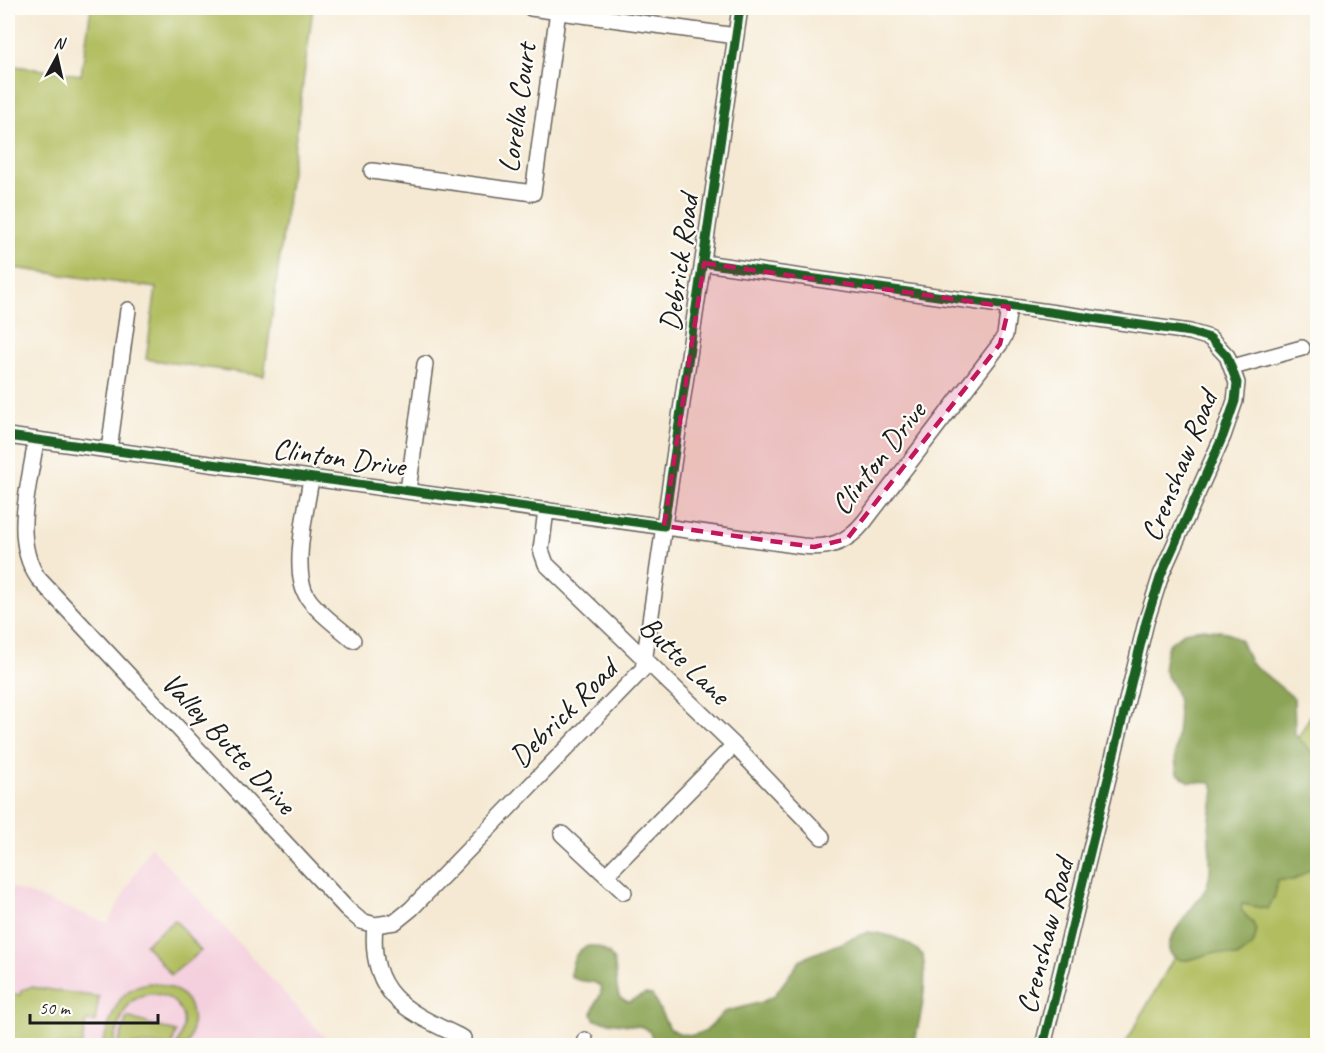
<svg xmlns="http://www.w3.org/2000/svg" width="1325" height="1053" font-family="Caveat,sans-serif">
<rect width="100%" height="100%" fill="#fdfcf7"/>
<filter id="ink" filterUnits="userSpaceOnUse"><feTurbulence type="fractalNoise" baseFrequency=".0167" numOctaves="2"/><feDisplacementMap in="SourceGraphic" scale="12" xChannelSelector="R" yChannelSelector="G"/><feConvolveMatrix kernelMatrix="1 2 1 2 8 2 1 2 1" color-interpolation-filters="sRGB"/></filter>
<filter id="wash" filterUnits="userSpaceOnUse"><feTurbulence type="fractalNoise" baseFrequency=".008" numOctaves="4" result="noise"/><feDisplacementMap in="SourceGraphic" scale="24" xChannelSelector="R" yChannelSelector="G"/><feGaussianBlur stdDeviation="1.35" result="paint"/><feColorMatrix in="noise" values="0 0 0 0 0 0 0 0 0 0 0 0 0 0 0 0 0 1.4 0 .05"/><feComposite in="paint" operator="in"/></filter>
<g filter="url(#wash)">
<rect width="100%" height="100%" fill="#f5e9d3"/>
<!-- built -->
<path fill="#f4cfdd" d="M 150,846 L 332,1045 L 8,1045 L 8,886 L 108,923 Z"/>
<!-- green -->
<path fill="#b1bd5f" stroke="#666c3e" stroke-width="1.5" d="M 91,8 L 313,8 L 264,376 L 146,359 L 156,288 L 8,267 L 8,65 L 81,75 Z
M 1317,704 L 1317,1045 L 1124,1046 Z
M 175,920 L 201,951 L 171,975 L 145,944 Z
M 152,983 C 191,988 199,1011 188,1045 L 177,1045 C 180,1037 185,1027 183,1018 C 178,992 143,986 128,1006 C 120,1016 117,1033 113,1045 L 102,1045 C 112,1017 116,985 152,983 Z
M 31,987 L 99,997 L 95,1022 L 86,1021 L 82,1045 L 8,1045 L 8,993 L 20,995 L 21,990 Z
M 127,1017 L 176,1032 L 172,1045 L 118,1045 Z"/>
<!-- forest -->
<path fill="#8ca456" stroke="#546039" stroke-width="1.5" d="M 1203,629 L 1227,632 L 1241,641 L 1250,662 L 1294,698 L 1295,734 L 1317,758 L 1318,864 L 1294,880 L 1278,880 L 1275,895 L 1268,909 L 1242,904 L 1241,909 C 1244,915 1251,919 1254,925 C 1261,941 1248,950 1237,957 C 1229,956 1221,952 1214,953 C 1200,954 1184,968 1171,954 C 1159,941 1199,903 1206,888 C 1214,868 1208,850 1209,829 C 1210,816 1213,802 1214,788 L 1211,783 L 1190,782 L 1177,773 C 1171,747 1183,720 1177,697 C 1171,670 1157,682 1168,645 L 1184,632 Z
M 868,932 C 890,934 907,940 923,955 C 928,986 922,1016 913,1045 L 656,1045 L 649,1031 L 643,1027 L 595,1020 L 592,1015 C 592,1004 603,997 601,987 C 593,978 581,984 571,977 C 570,954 586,935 608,953 C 620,963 613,985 620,998 L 629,1002 L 645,994 L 652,995 L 669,1028 L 680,1034 L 694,1035 L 706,1031 L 724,1012 L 762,1002 L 774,996 L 801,959 Z"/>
</g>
<g filter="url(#ink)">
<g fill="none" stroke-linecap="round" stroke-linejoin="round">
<!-- minor casing -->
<g stroke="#68645c" stroke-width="18">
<path id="minor" d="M 531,8 L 736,36
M 372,171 L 533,193 L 558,11
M 704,263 L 1190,332 L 1210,338 L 1227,356 L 1237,383 L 1235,401 L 1223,436 L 1161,575 L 1146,622 L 1043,1046
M 1233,367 L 1302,348
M 8,436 L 802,546 C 829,549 847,543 864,522 L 1000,344 L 1005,335 L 1009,307
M 36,440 C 30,484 11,539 38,578 L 347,909 L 361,921 L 375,925 C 368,996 408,1012 463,1038
M 109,450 L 128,310
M 311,478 C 307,508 290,572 308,598 C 319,614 339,627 353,640
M 408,491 L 425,364
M 546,510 L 541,550 L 546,564 L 734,745 L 822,837
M 562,834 L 624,892
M 606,875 L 734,745
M 375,925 L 395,922 L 411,909 L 643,669 L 740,8
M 583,1046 L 585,1040"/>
</g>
<!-- minor -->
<use href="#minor" stroke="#fff" stroke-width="15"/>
<!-- cycleway casing -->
<g stroke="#fdfcf7" stroke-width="13">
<path id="cycleway" d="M 704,263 L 1190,332 L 1210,338 L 1227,356 L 1237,383 L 1235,401 L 1223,436 L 1161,575 L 1146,622 L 1043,1046
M 8,436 L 664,526 L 740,8"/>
</g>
<!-- cycleway -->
<use href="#cycleway" stroke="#1b5e20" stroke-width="9"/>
</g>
</g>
<!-- marked area -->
<path fill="#c2185b" fill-opacity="0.2" stroke="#c2185b" stroke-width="4.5" stroke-dasharray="12 8" stroke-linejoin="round" d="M 704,263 L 1009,307 L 1000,344 L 847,539 L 814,547 L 664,526 Z"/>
<g text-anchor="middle" stroke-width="4.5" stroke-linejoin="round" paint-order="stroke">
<!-- street labels -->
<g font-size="30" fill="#1c1c1c" stroke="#fdfcf7">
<text transform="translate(517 108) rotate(-82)" y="10">Lorella Court</text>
<text transform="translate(679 263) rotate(-82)" y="10">Debrick Road</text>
<text transform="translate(339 457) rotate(8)" y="10">Clinton Drive</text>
<text transform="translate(878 458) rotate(-52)" y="10">Clinton Drive</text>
<text transform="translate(1179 466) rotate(-68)" y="10">Crenshaw Road</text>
<text transform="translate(685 660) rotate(44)" y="10">Butte Lane</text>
<text transform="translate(563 713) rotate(-45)" y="10">Debrick Road</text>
<text transform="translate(229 743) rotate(47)" y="10">Valley Butte Drive</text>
<text transform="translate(1045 936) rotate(-76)" y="10">Crenshaw Road</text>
</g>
</g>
<!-- margin -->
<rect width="1325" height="1053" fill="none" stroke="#fdfcf7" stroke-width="30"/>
<!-- north arrow -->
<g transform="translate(57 57) rotate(8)" stroke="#fdfcf7" stroke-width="4.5" paint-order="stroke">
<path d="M0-4.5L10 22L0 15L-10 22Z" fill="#1c1c1c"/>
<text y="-9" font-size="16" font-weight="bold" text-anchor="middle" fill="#1c1c1c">N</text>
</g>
<!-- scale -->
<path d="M30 1014v9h128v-9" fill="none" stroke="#1c1c1c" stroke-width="3"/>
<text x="39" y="1014" font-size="18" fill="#1c1c1c" stroke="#fdfcf7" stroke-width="4.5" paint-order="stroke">50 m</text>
</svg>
